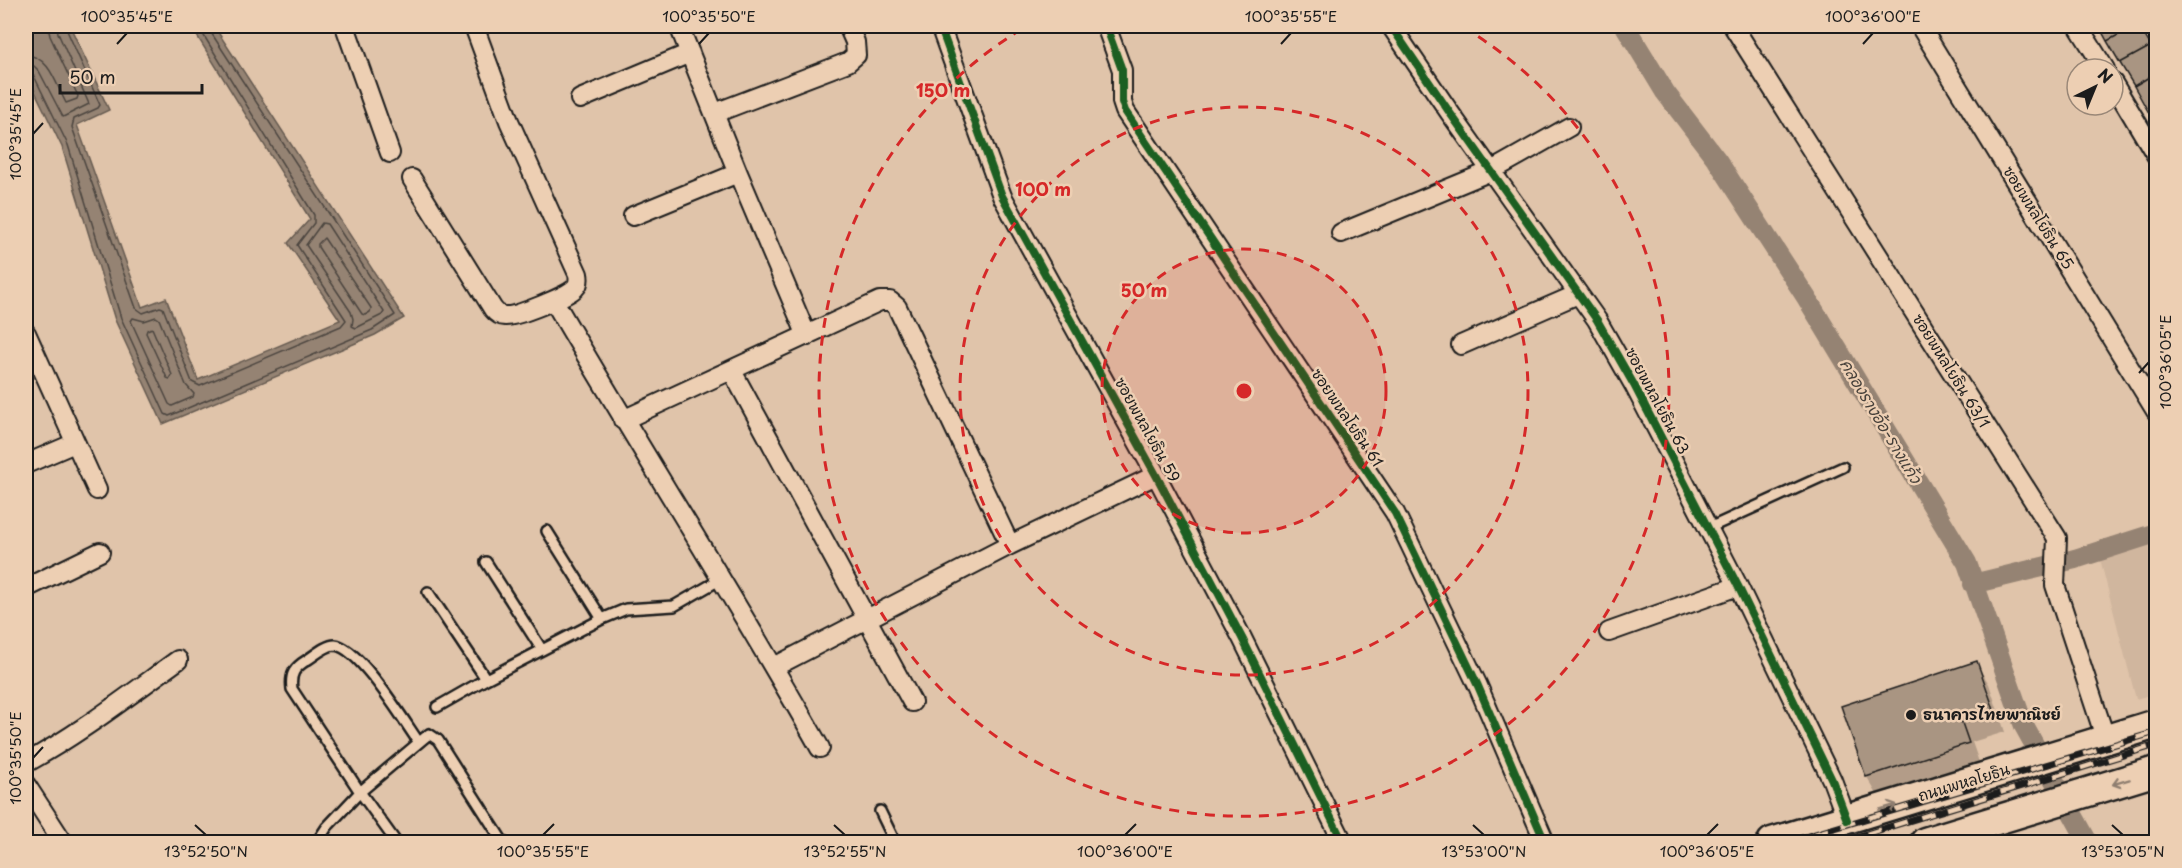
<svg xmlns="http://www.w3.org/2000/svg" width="2182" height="868" font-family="'Playpen Sans','Playpen Sans Thai',sans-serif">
<rect width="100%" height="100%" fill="#e0c4aa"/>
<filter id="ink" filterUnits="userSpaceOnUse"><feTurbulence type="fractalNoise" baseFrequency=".0167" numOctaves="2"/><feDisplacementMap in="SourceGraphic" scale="12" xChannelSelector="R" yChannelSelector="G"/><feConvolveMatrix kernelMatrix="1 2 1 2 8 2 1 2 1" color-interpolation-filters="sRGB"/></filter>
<g filter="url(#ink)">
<!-- built -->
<path fill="#d0b69e" d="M 2156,539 L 2156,693 L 2136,699 L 2100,559 Z"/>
<!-- water -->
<path fill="#958373" stroke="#655a50" stroke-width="1.5" d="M 26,26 L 70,26 L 109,110 L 77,125 L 142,307 L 166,298 L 198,380 L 340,320 L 288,243 L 310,219 L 191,26 L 214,26 L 404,318 L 375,335 L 163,424 L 115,320 L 62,147 L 26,73 Z"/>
<!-- shadow -->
<path fill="#0003" d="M 2102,26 L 2136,26 L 2156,59 L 2156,122 Z
M 1976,663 L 1989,684 L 2005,732 L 1972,742 L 1980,765 L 1879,798 L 1867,777 L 1843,707 Z"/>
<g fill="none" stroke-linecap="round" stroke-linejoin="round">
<!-- shore -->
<path stroke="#4c453f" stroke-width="1.5" d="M 65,26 L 100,105 L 98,108 L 74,119 L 72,127 L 136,308 L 143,313 L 160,307 L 163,308 L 192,382 L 200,386 L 341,326 L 346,320 L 297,245 L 314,223 L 314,215 L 198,26
M 26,55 C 50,56 56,85 66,103 L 77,99 L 78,96 L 50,36 L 48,26
M 26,64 L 34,66 L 39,71 L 63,117 L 89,104 L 58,33 L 57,26
M 26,72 L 34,76 L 68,145 L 121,318 L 165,414 L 169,416 L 372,330 L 395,315 L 210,31 L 209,26
M 322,223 L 327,224 L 384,312 L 382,315 L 356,328 L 352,326 L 353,319 L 351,312 L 306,245 Z
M 324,238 L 371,308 L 370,312 L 365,315 L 362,314 L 318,247 L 318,244 Z
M 156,317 L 159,319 L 186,385 L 194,394 L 193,397 L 172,406 L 169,404 L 131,321 L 133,318 L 144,321 Z
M 152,328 L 172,375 L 170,379 L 167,378 L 146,333 L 147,330 Z"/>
<!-- canal -->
<path stroke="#958373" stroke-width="20" d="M 1625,26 L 1665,92 L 1717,160 L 1806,297 L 1967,563 L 2024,726 L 2088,842
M 1973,584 L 2075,559 L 2156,533"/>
</g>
<!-- building -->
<path fill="#a99582" stroke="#1c1c1c" stroke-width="1.5" d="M 2099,26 L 2135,26 L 2107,41 Z
M 2135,26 L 2139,26 L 2151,46 L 2120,63 L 2107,41 Z
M 2151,46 L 2156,56 L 2156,73 L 2134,86 L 2120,63 Z
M 2156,73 L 2156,108 L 2149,113 L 2134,86 Z
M 1977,661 L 1994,710 L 1961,720 L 1969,743 L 1866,777 L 1841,706 Z"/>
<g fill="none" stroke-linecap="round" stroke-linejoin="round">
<!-- service casing -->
<g stroke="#1c1c1c" stroke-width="14">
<path id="service" d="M 1709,528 L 1843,467
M 547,531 L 602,619
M 486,562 L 542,650
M 428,592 L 486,679
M 437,707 L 486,679 L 602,619 L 626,609 L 674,606 L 721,579
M 880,811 L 895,842
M 317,842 L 327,827 L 360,792 L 429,734 L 438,740 L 503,842
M 396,842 L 360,792 L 292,689 C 290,674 294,668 307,660 C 315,655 326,645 335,645 C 359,647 404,721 418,741"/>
</g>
<!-- minor casing -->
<g stroke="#1c1c1c" stroke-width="22">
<path id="minor" d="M 345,26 L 390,153
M 679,26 L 738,173 L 807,336
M 940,26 L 1002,196 L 1156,475 L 1242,638 L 1343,842
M 1106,26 L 1122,70 L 1122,102 L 1125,111 L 1395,513 L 1478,686 L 1545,842
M 1391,26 L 1450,113 L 1597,320 L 1634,385 L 1738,586 L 1832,780 L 1847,820
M 1733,26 L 2057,538 L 2055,585 L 2106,740
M 1920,26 L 2156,411
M 2078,26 L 2105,69
M 2113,83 L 2156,155
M 580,99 L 690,53
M 715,113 L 848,62 L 856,55 L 855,42 L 848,26
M 412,179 L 493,309 C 496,313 500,316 505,316 C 516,317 568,296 575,288 C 579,284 579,279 578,274 L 509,121 L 474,26
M 633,216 L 738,173
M 1341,233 L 1491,171 L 1569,127
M 554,301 C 641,451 735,597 820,748
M 26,333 L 97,490
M 1461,345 L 1578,294
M 732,371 L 912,702
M 623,420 L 880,301 L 890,301 L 897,307 L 1010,545
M 26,464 L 75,443
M 26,588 L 100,552
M 1609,632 L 1738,586
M 774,667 L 1010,545 L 1156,475
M 26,763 C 79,734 128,696 178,660
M 26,785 L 63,842"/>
</g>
<!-- primary casing -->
<g stroke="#1c1c1c" stroke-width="33">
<path id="primary" d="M 1772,842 L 2156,724
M 1925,842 L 2156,771"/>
</g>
<!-- service -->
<use href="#service" stroke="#edcfb3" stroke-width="9"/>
<!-- minor -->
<use href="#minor" stroke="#edcfb3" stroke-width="18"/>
<!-- primary -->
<use href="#primary" stroke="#edcfb3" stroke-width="28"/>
<!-- rail casing -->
<g stroke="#1c1c1c" stroke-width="7">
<path id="rail" d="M 1788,842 L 2156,732
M 1840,842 L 2156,745"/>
</g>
<!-- rail -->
<use href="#rail" stroke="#edcfb3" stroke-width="4.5" stroke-dasharray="14" stroke-linecap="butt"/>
<!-- cycleway casing -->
<g stroke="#edcfb3" stroke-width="11">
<path id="cycleway" d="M 940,26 L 1002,196 L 1156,475 L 1242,638 L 1343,842
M 1106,26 L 1122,70 L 1122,102 L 1125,111 L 1395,513 L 1478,686 L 1545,842
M 1391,26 L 1450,113 L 1597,320 L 1634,385 L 1738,586 L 1832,780 L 1847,820"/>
</g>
<!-- cycleway -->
<use href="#cycleway" stroke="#1b5e20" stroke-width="8"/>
</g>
<!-- one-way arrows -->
<defs><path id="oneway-shaft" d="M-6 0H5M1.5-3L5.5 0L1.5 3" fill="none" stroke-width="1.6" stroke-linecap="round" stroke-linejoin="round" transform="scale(1.5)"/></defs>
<g stroke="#8f7e6f">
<use href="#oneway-shaft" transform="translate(2121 782) rotate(163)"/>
<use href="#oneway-shaft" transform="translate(1888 807) rotate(-17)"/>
</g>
</g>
<!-- ticks -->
<path fill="none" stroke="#1c1c1c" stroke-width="2" d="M 117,44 L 127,33M 699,44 L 709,33M 1281,44 L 1291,33M 1863,44 L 1873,33M 33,134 L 43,123M 2139,373 L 2149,362M 33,758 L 43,747M 195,825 L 206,835M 834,825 L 845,835M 1473,825 L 1484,835M 2112,825 L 2123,835M 543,835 L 554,824M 1125,835 L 1136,824M 1707,835 L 1718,824"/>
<!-- distance rings -->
<circle cx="1244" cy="391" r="142" fill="#d62828" fill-opacity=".12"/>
<g fill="none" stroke="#d62828" stroke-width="3" stroke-dasharray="10 8">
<circle cx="1244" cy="391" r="142"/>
<circle cx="1244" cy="391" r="284"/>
<path d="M1463 27A425 425 0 1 1 1025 27"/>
</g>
<!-- markers -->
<circle fill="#1c1c1c" stroke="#edcfb3" stroke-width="2" cx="1911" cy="715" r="6"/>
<g text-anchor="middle" stroke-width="5" stroke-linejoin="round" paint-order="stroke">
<!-- street labels -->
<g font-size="15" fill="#1c1c1c" stroke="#edcfb3">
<text transform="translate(2038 218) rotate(58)" y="5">ซอยพหลโยธิน 65</text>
<text transform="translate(1951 371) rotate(58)" y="5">ซอยพหลโยธิน 63/1</text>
<text transform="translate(1657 401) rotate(62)" y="5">ซอยพหลโยธิน 63</text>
<text transform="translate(1347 418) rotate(56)" y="5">ซอยพหลโยธิน 61</text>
<text transform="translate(1147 430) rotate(61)" y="5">ซอยพหลโยธิน 59</text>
<text transform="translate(1964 783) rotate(-17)" y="5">ถนนพหลโยธิน</text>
</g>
<!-- poi labels -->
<g font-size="15" font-weight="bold" fill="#1c1c1c" stroke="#edcfb3" text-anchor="start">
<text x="1923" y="720">ธนาคารไทยพาณิชย์</text>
</g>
<!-- water labels -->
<g font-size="16" font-style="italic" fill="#46403a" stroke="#edcfb3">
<text transform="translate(1881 421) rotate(59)" y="6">คลองรางอ้อ-รางแก้ว</text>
</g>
</g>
<circle cx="1244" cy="391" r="9" fill="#d62828" stroke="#edcfb3" stroke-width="3"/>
<g font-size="18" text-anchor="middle" font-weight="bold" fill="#d62828" stroke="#edcfb3" stroke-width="5" stroke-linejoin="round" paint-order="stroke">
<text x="943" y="97">150 m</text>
<text x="1043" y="196">100 m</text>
<text x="1144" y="297">50 m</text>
</g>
<!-- margin -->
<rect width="2182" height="868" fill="none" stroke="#edcfb3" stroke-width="66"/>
<!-- north arrow -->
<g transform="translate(2095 87) rotate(43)"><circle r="28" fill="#edcfb3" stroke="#998777" stroke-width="1.5"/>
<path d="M0-4.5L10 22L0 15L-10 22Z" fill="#1c1c1c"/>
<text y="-9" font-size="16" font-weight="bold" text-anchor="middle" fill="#1c1c1c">N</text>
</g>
<!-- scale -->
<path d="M60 84v9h142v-9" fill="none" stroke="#1c1c1c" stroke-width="3"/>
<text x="69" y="84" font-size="18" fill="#1c1c1c" stroke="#edcfb3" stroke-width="4.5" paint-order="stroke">50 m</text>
<rect x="33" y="33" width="2116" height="802" fill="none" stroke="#1c1c1c" stroke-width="2"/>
<g font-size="15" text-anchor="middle" fill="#1c1c1c">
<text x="127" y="22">100°35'45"E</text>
<text x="709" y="22">100°35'50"E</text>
<text x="1291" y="22">100°35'55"E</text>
<text x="1873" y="22">100°36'00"E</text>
<text transform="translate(16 134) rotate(-90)" y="5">100°35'45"E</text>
<text transform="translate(2166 362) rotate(-90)" y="5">100°36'05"E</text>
<text transform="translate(16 758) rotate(-90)" y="5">100°35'50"E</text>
<text x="206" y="857">13°52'50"N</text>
<text x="543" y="857">100°35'55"E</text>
<text x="845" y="857">13°52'55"N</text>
<text x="1125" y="857">100°36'00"E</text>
<text x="1484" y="857">13°53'00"N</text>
<text x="1707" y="857">100°36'05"E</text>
<text x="2123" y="857">13°53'05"N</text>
</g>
</svg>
